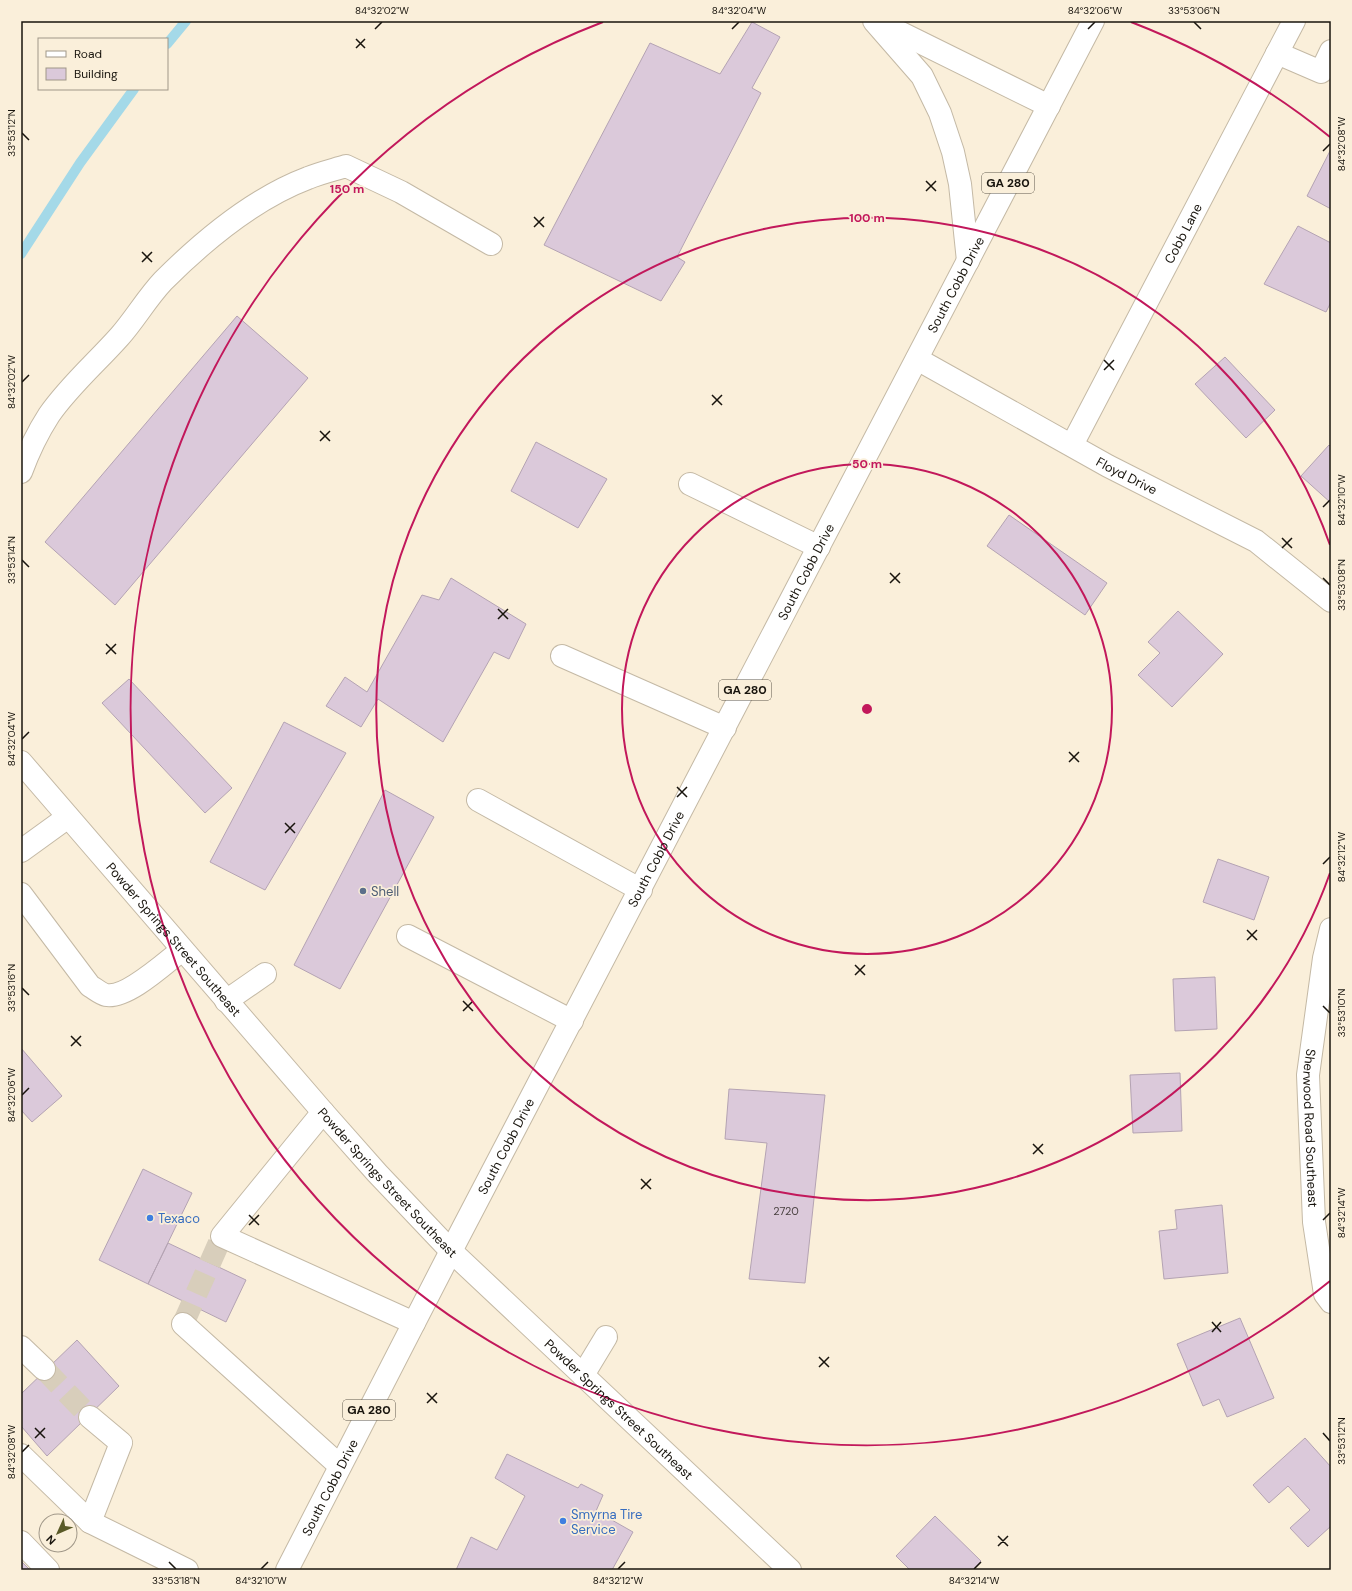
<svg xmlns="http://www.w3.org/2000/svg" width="1352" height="1591" font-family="'DM Sans',sans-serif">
<rect width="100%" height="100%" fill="#faefda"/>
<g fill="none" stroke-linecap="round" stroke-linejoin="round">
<!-- stream -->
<path stroke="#a4d9e8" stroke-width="10" d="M 167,44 L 186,21
M 21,254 L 80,163 L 134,89"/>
</g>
<!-- building -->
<path fill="#dbc9da" stroke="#b4a3b3" d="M 752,22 L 780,37 L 752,88 L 761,93 L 677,257 L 685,262 L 661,301 L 544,245 L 650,43 L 720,74 Z
M 1331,149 L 1331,209 L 1307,196 Z
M 1298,226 L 1331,243 L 1331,302 L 1326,312 L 1264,284 Z
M 237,316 L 308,378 L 115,605 L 45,542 Z
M 1225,357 L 1275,410 L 1246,438 L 1195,384 Z
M 536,442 L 607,479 L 578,528 L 511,491 Z
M 1329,445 L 1331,447 L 1331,503 L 1301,476 Z
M 1009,515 L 1107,583 L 1085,615 L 987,546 Z
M 451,578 L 526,624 L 509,659 L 494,652 L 443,742 L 378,699 L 361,727 L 326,706 L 345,677 L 367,692 L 422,595 L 439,600 Z
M 1178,611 L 1223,654 L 1172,707 L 1138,675 L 1160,653 L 1148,642 Z
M 129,679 L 232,788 L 205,813 L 102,703 Z
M 284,722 L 346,753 L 265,890 L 210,862 Z
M 385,790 L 434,817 L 340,989 L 294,965 Z
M 1218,859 L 1269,877 L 1254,920 L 1203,902 Z
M 1215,977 L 1217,1029 L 1175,1031 L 1173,979 Z
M 21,1048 L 62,1096 L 32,1122 L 21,1110 Z
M 1180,1073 L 1182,1131 L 1133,1133 L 1130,1075 Z
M 729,1089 L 825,1095 L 805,1283 L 749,1279 L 767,1143 L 725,1139 Z
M 143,1169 L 192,1193 L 148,1284 L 99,1260 Z
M 1222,1205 L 1228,1273 L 1164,1279 L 1159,1231 L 1177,1229 L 1175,1210 Z
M 168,1243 L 246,1280 L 226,1322 L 148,1284 Z
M 1240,1318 L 1274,1398 L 1227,1417 L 1219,1399 L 1203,1406 L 1177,1344 Z
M 77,1340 L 119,1386 L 47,1456 L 21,1426 L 21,1394 Z
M 1305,1438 L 1331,1467 L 1331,1526 L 1308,1547 L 1290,1528 L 1310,1510 L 1288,1486 L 1269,1503 L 1253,1485 Z
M 507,1454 L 578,1488 L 581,1484 L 603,1495 L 596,1511 L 633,1532 L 612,1570 L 456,1570 L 471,1537 L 497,1550 L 525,1496 L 495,1478 Z
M 935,1516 L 981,1561 L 973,1570 L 910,1570 L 896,1556 Z
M 21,1561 L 30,1570 L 21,1570 Z"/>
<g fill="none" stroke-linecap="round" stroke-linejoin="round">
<!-- minor-tunnel -->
<path stroke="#d8cebb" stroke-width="22" stroke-dasharray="22 11" stroke-linecap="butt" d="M 183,1324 L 222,1236
M 44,1369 L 90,1417"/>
<!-- minor casing -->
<g stroke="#c4b9a5" stroke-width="24">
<g id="minor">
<path d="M 874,21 L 922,76 L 940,113 L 953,152 L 960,184 L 968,261"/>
<path d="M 881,23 L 1049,106"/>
<path d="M 1277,53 L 1321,72 L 1331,51"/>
<path id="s1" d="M 917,359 L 1108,466 L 1256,541 L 1331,601"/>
<path id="s2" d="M 1072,445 L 1294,21"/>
<path d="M 21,472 C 28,453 38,432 49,415 C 69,386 97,362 120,336 C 135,319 147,298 163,281 C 203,241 255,198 308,178 C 320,173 333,170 346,166 L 401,192 L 491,244"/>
<path d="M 690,484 L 819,547"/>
<path d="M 562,656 L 725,728"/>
<path id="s3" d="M 21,762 L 323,1112 L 377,1173 L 451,1251 L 790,1570"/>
<path d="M 478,800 L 641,890"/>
<path d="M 21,851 L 68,817"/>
<path d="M 21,894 L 90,986 C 94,988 101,994 106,995 C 127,999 166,962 182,950"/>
<path id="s4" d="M 1331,929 L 1324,958 L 1308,1075 L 1314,1222 L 1325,1294 L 1331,1302"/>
<path d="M 408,936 L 572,1021"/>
<path d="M 226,1001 L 265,974"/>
<path d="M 323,1112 L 222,1236 L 414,1323"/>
<path d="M 183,1324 L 340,1466"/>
<path d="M 21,1347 L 44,1369"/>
<path d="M 583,1375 L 606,1337"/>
<path d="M 21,1455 L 90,1522 L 121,1443 L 90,1417"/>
<path d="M 90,1522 L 187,1570"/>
<path d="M 21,1542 L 48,1570"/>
</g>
</g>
<!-- major casing -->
<g stroke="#c4b9a5" stroke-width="24">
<g id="major">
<path id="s5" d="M 287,1570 L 451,1251 L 1093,21"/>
</g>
</g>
<!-- minor -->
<use href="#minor" stroke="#fff" stroke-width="22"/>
<!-- major -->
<use href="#major" stroke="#fff" stroke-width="22"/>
</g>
<!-- ticks -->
<path fill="none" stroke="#18140d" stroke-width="1.5" d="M 1194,22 L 1201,29M 375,29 L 382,22M 732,29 L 739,22M 1088,29 L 1095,22M 356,39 L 365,48M 356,48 L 365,39M 22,133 L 29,140M 1323,151 L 1330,144M 926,181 L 936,191M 926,191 L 936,181M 534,217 L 544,227M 534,227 L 544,217M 142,252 L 152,262M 142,262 L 152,252M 1104,360 L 1114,370M 1104,370 L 1114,360M 22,382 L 29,375M 712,395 L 722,405M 712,405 L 722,395M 320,431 L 330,441M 320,441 L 330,431M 1323,507 L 1330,500M 1282,538 L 1292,548M 1282,548 L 1292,538M 22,560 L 29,567M 890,573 L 900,583M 1323,578 L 1330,585M 890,583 L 900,573M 498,609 L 508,619M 498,619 L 508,609M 106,644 L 116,654M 106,654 L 116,644M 22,739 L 29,732M 1069,752 L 1079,762M 1069,762 L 1079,752M 677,787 L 687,797M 677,797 L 687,787M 285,823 L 295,833M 285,833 L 295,823M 1323,864 L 1330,857M 1247,930 L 1257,940M 1247,940 L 1257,930M 855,965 L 865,975M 855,975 L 865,965M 22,988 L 29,995M 463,1001 L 473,1011M 1323,1006 L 1330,1013M 463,1011 L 473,1001M 71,1036 L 81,1046M 71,1046 L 81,1036M 22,1095 L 29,1088M 1033,1144 L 1043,1154M 1033,1154 L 1043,1144M 641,1179 L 651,1189M 641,1189 L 651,1179M 249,1215 L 259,1225M 1323,1220 L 1330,1213M 249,1225 L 259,1215M 1212,1322 L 1221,1332M 1212,1332 L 1221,1322M 819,1357 L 829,1367M 819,1367 L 829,1357M 427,1393 L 437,1403M 427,1403 L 437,1393M 35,1428 L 45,1438M 1323,1433 L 1330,1441M 35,1438 L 45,1428M 22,1452 L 29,1445M 998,1536 L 1008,1546M 998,1546 L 1008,1536M 169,1562 L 176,1569M 261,1569 L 268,1562M 618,1569 L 625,1562M 974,1569 L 981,1562"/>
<!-- distance rings -->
<g fill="none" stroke="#c2185b" stroke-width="2">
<circle cx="867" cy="709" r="245"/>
<path d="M1330 873A491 491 0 1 1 1330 545"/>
<path d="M1330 1281A736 736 0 1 1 603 22M1131 22A736 736 0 0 1 1330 137"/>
</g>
<!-- markers -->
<circle fill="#5c6f8a" stroke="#faefda" stroke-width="1.5" cx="363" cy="891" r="4"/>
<g fill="#3f7fe0" stroke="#faefda" stroke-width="1.5">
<circle cx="150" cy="1218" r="4"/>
<circle cx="563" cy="1521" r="4"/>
</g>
<g text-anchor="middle" stroke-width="3.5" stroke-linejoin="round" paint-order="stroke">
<!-- number labels -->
<g font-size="11" fill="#494140">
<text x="786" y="1215">2720</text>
</g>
<!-- shield labels -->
<g fill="#faefda" stroke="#5c564a" stroke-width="1">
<rect x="982" y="173" width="52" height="20" rx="3"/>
<rect x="719" y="680" width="52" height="20" rx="3"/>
<rect x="343" y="1400" width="52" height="20" rx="3"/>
</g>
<g font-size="12" font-weight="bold" fill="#18140d">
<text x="1008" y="187">GA 280</text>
<text x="745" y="694">GA 280</text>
<text x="369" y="1414">GA 280</text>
</g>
<!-- street labels -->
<g font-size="13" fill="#18140d" stroke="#faefda">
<text dy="5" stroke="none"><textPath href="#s2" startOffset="239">Cobb Lane</textPath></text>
<text dy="5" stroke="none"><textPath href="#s5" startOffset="1449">South Cobb Drive</textPath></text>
<text dy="5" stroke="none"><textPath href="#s1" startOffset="240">Floyd Drive</textPath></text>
<text dy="5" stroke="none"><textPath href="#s5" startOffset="1125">South Cobb Drive</textPath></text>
<text dy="5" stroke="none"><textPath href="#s5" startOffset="801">South Cobb Drive</textPath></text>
<text dy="5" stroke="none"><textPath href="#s3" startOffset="234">Powder Springs Street Southeast</textPath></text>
<text dy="5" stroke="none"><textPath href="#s4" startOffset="201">Sherwood Road Southeast</textPath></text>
<text dy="5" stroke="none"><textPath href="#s5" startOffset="477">South Cobb Drive</textPath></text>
<text dy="5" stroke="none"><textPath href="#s3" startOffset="558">Powder Springs Street Southeast</textPath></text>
<text dy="5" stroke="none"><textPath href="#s3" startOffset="882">Powder Springs Street Southeast</textPath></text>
<text dy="5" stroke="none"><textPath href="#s5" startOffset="93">South Cobb Drive</textPath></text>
</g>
<!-- service labels -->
<g font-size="13" fill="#4e5e75" stroke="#faefda" text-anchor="start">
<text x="371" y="896">Shell</text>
</g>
<!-- shop labels -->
<g font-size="13" fill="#366cbe" stroke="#faefda" text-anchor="start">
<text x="158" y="1223">Texaco</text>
<text x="571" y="1519">Smyrna Tire<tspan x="571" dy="15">Service</tspan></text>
</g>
</g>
<circle cx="867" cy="709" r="6" fill="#c2185b" stroke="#faefda" stroke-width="2"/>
<g font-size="12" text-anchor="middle" font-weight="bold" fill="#c2185b" stroke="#faefda" stroke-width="3.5" stroke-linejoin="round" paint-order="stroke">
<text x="347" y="193">150 m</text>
<text x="867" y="222">100 m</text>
<text x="867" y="468">50 m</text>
</g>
<!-- border -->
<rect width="1352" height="1591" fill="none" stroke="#faefda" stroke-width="44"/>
<!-- legend -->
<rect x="38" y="38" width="130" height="52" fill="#faefda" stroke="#a09788"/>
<rect x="46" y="51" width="20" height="6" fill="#ffffff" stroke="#a09788"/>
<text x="74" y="58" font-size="12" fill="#18140d">Road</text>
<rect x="46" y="68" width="20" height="12" fill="#dbc9da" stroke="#a09788"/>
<text x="74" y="78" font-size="12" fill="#18140d">Building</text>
<!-- north arrow -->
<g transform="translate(58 1533) rotate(225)"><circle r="19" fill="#faefda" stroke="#a09788"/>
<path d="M0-3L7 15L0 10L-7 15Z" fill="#5a5a27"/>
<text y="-6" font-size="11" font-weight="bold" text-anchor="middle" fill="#18140d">N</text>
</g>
<rect x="22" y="22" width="1308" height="1547" fill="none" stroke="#18140d" stroke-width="1.5"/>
<g font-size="10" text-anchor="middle" fill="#18140d">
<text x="382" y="14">84°32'02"W</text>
<text x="739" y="14">84°32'04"W</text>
<text x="1095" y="14">84°32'06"W</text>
<text x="1194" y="14">33°53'06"N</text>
<text transform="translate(11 133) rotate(-90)" y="4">33°53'12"N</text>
<text transform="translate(1341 144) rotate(-90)" y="4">84°32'08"W</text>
<text transform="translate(11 382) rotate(-90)" y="4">84°32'02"W</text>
<text transform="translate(1341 500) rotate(-90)" y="4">84°32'10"W</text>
<text transform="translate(11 560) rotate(-90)" y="4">33°53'14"N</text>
<text transform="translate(1341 585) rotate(-90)" y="4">33°53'08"N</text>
<text transform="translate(11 739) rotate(-90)" y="4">84°32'04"W</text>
<text transform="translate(1341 857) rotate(-90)" y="4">84°32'12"W</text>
<text transform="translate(11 988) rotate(-90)" y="4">33°53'16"N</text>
<text transform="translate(1341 1013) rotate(-90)" y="4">33°53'10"N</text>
<text transform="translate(11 1095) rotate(-90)" y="4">84°32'06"W</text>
<text transform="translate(1341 1213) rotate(-90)" y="4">84°32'14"W</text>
<text transform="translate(1341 1441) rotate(-90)" y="4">33°53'12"N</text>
<text transform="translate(11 1452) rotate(-90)" y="4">84°32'08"W</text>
<text x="176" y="1584">33°53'18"N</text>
<text x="261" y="1584">84°32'10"W</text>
<text x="618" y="1584">84°32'12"W</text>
<text x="974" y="1584">84°32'14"W</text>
</g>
</svg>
